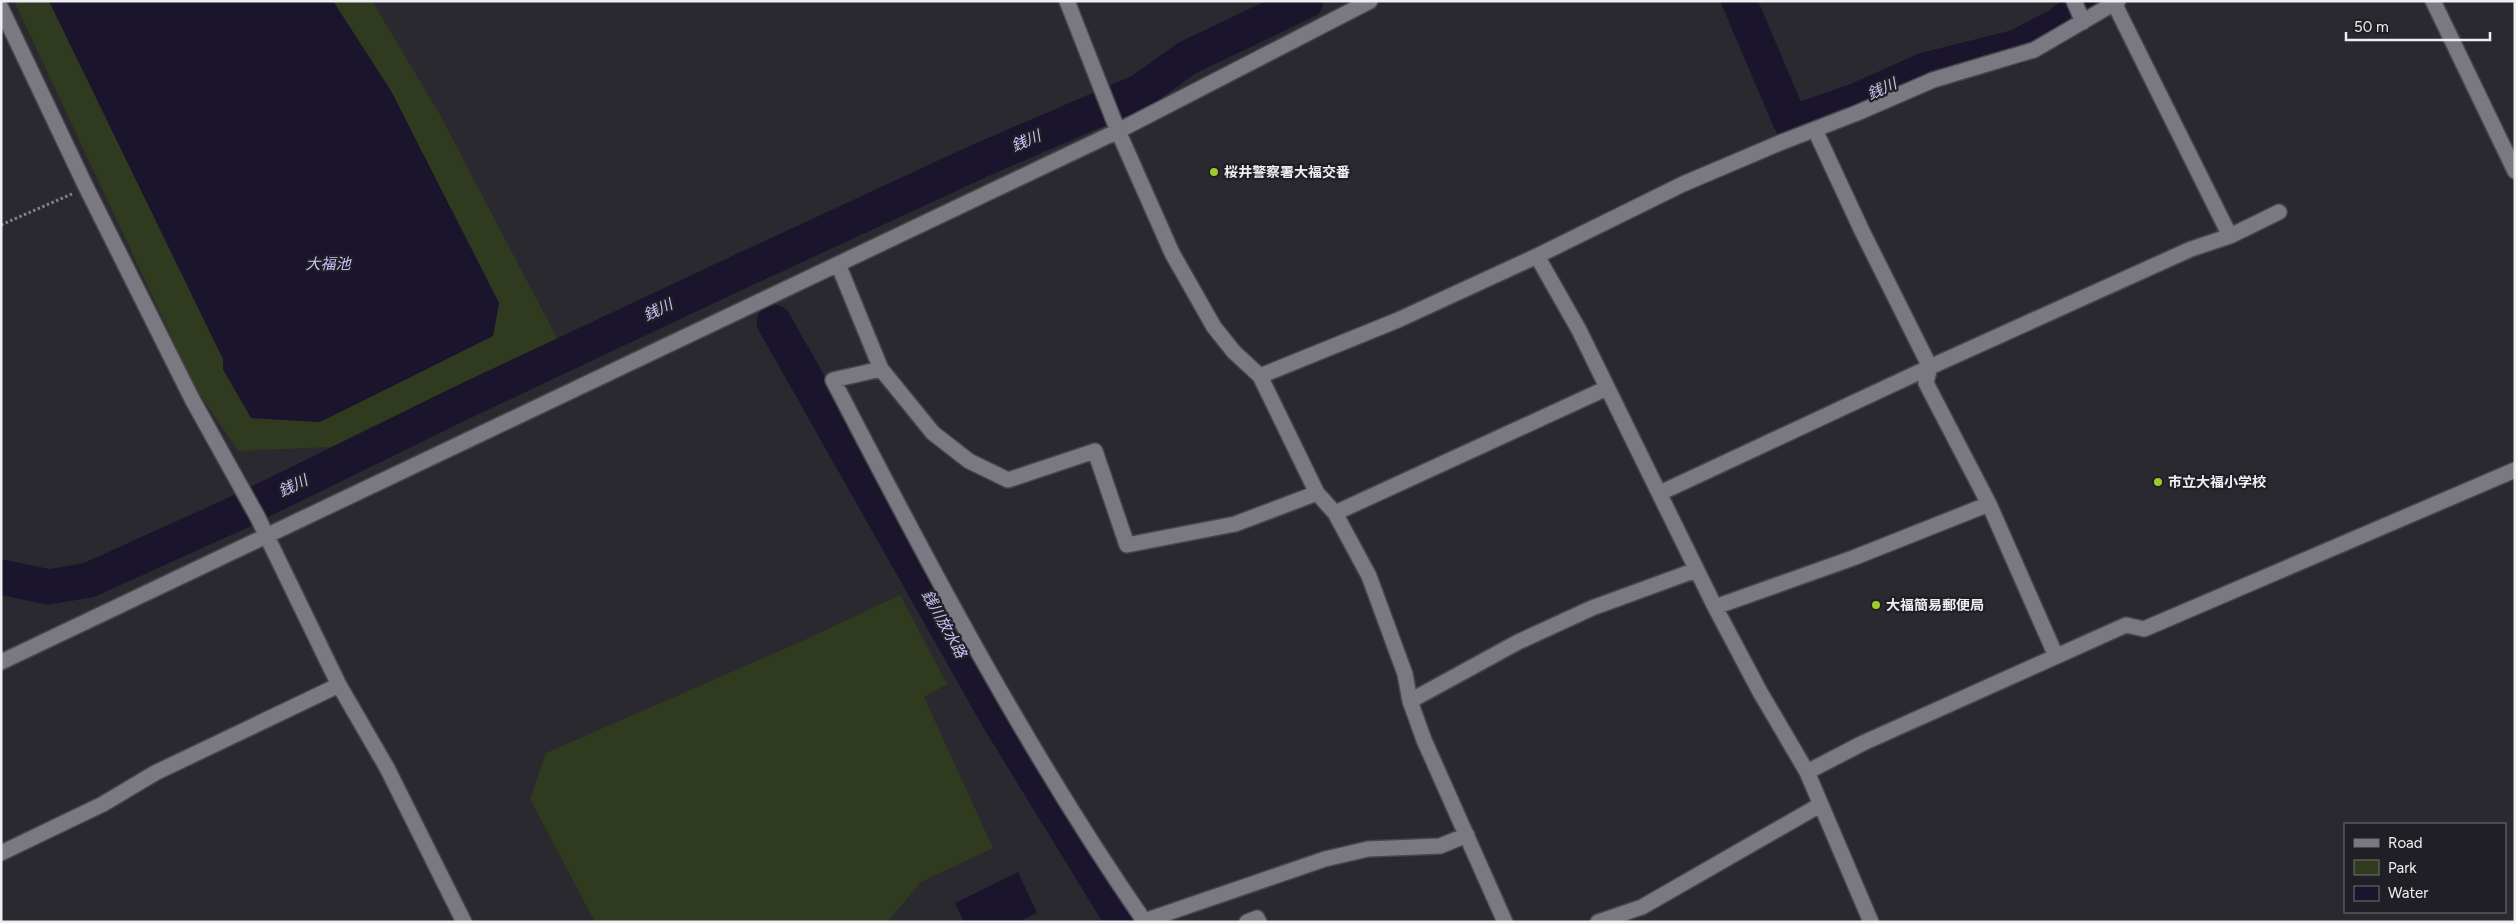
<svg xmlns="http://www.w3.org/2000/svg" width="2516" height="923" font-family="Figtree,'Noto Sans JP',sans-serif">
<rect width="100%" height="100%" fill="#2a292f"/>
<!-- green -->
<path fill="#303a1f" d="M 14,1 L 49,1 L 223,359 L 223,369 L 251,418 L 320,422 L 493,336 L 499,303 L 391,91 L 333,1 L 372,1 L 439,113 L 559,342 L 354,446 L 238,451 L 196,389 Z
M 900,595 L 947,684 L 924,697 L 993,848 L 921,882 L 887,922 L 595,922 L 530,799 L 546,753 L 798,643 Z"/>
<!-- water -->
<path fill="#1a142c" d="M 49,1 L 333,1 L 391,91 L 499,303 L 493,336 L 320,422 L 251,418 L 223,369 L 223,359 Z
M 1018,872 L 1037,913 L 1018,922 L 964,922 L 955,903 Z"/>
<g fill="none" stroke-linecap="round" stroke-linejoin="round">
<!-- river -->
<path stroke="#1a142c" stroke-width="35" d="M 1739,1 L 1791,123 L 1858,100 L 1925,70 L 2017,47 L 2057,26 L 2091,1
M 774,322 L 998,718 L 1123,922
M 1,577 L 49,587 L 89,580 L 237,513 L 461,403 L 737,273 L 979,161 L 1141,91 L 1187,58 L 1306,1"/>
<!-- minor casing -->
<g stroke="#47464c" stroke-width="18">
<path id="minor" d="M 1067,1 L 1118,131 L 1172,253 L 1214,327 L 1234,352 L 1260,376 L 1317,493 L 1335,513 L 1369,576 L 1405,674 L 1410,701 L 1424,740 L 1505,922
M 2074,1 L 2083,22
M 2433,1 L 2515,171
M 2114,3 L 2230,236
M 1,8 L 86,187 L 192,399 L 257,516 L 339,685 L 387,768 L 464,922
M 1815,130 L 1862,231 L 1930,367 L 1926,383 L 1989,504 L 2056,656
M 1537,256 L 1579,330 L 1715,607 L 1760,692 L 1807,772 L 1871,922
M 838,264 L 881,369 L 833,380 C 929,565 1026,750 1145,922
M 881,369 L 933,433 L 969,461 L 1008,480 L 1095,451 L 1127,545 L 1235,524 L 1317,493
M 1260,376 L 1398,320 L 1537,256 L 1683,184 L 1782,142 L 1857,113 L 1933,80 L 2034,50 L 2118,1
M 1660,493 L 1930,367 L 2191,249 L 2230,236 L 2279,212
M 1335,513 L 1607,388
M 1715,607 L 1853,558 L 1989,504
M 1,662 L 1118,131 L 1370,1
M 1410,701 L 1518,642 L 1592,608 L 1696,570
M 1807,772 L 1863,743 L 2126,625 L 2144,629 L 2515,470
M 1,853 L 103,804 L 155,773 L 339,685
M 1144,921 L 1325,859 L 1368,849 L 1440,846 L 1467,835
M 1247,922 L 1257,918 L 1259,922
M 1598,922 L 1642,907 L 1820,805"/>
</g>
<!-- path -->
<path stroke="#838287" stroke-width="3" stroke-dasharray="2.5 2.5" stroke-linecap="butt" d="M 1,225 L 72,194"/>
<!-- minor -->
<use href="#minor" stroke="#7a7981" stroke-width="15"/>
</g>
<!-- markers -->
<g fill="#9eca2f" stroke="#201f25" stroke-width="2">
<circle cx="1214" cy="172" r="5"/>
<circle cx="2158" cy="482" r="5"/>
<circle cx="1876" cy="605" r="5"/>
</g>
<g text-anchor="middle" stroke-width="4.5" stroke-linejoin="round" paint-order="stroke">
<!-- poi labels -->
<g font-size="14" font-weight="bold" fill="#efeff3" stroke="#201f25" text-anchor="start">
<text x="1224" y="177">桜井警察署大福交番</text>
<text x="2168" y="487">市立大福小学校</text>
<text x="1886" y="610">大福簡易郵便局</text>
</g>
<!-- water labels -->
<g font-size="15" font-style="italic" fill="#ccc2f8" stroke="#201f25">
<text transform="translate(1882 89) rotate(-24)" y="5">銭川</text>
<text transform="translate(1026 141) rotate(-23)" y="5">銭川</text>
<text x="328" y="269">大福池</text>
<text transform="translate(658 310) rotate(-26)" y="5">銭川</text>
<text transform="translate(293 486) rotate(-26)" y="5">銭川</text>
<text transform="translate(944 624) rotate(61)" y="5">銭川放水路</text>
</g>
</g>
<!-- border -->
<rect width="2516" height="923" fill="none" stroke="#efeff3" stroke-width="5"/>
<!-- legend -->
<rect x="2344" y="823" width="162" height="90" fill="#201f25" stroke="#737277"/>
<rect x="2354" y="839" width="25" height="8" fill="#7a7981" stroke="#737277"/>
<text x="2388" y="848" font-size="15" fill="#efeff3">Road</text>
<rect x="2354" y="860" width="25" height="15" fill="#303a1f" stroke="#737277"/>
<text x="2388" y="873" font-size="15" fill="#efeff3">Park</text>
<rect x="2354" y="886" width="25" height="15" fill="#1a142c" stroke="#737277"/>
<text x="2388" y="898" font-size="15" fill="#efeff3">Water</text>
<!-- scale -->
<path d="M2346 32v8h144v-8" fill="none" stroke="#efeff3" stroke-width="2.5"/>
<text x="2354" y="32" font-size="15" fill="#efeff3" stroke="#201f25" stroke-width="4" paint-order="stroke">50 m</text>
</svg>
